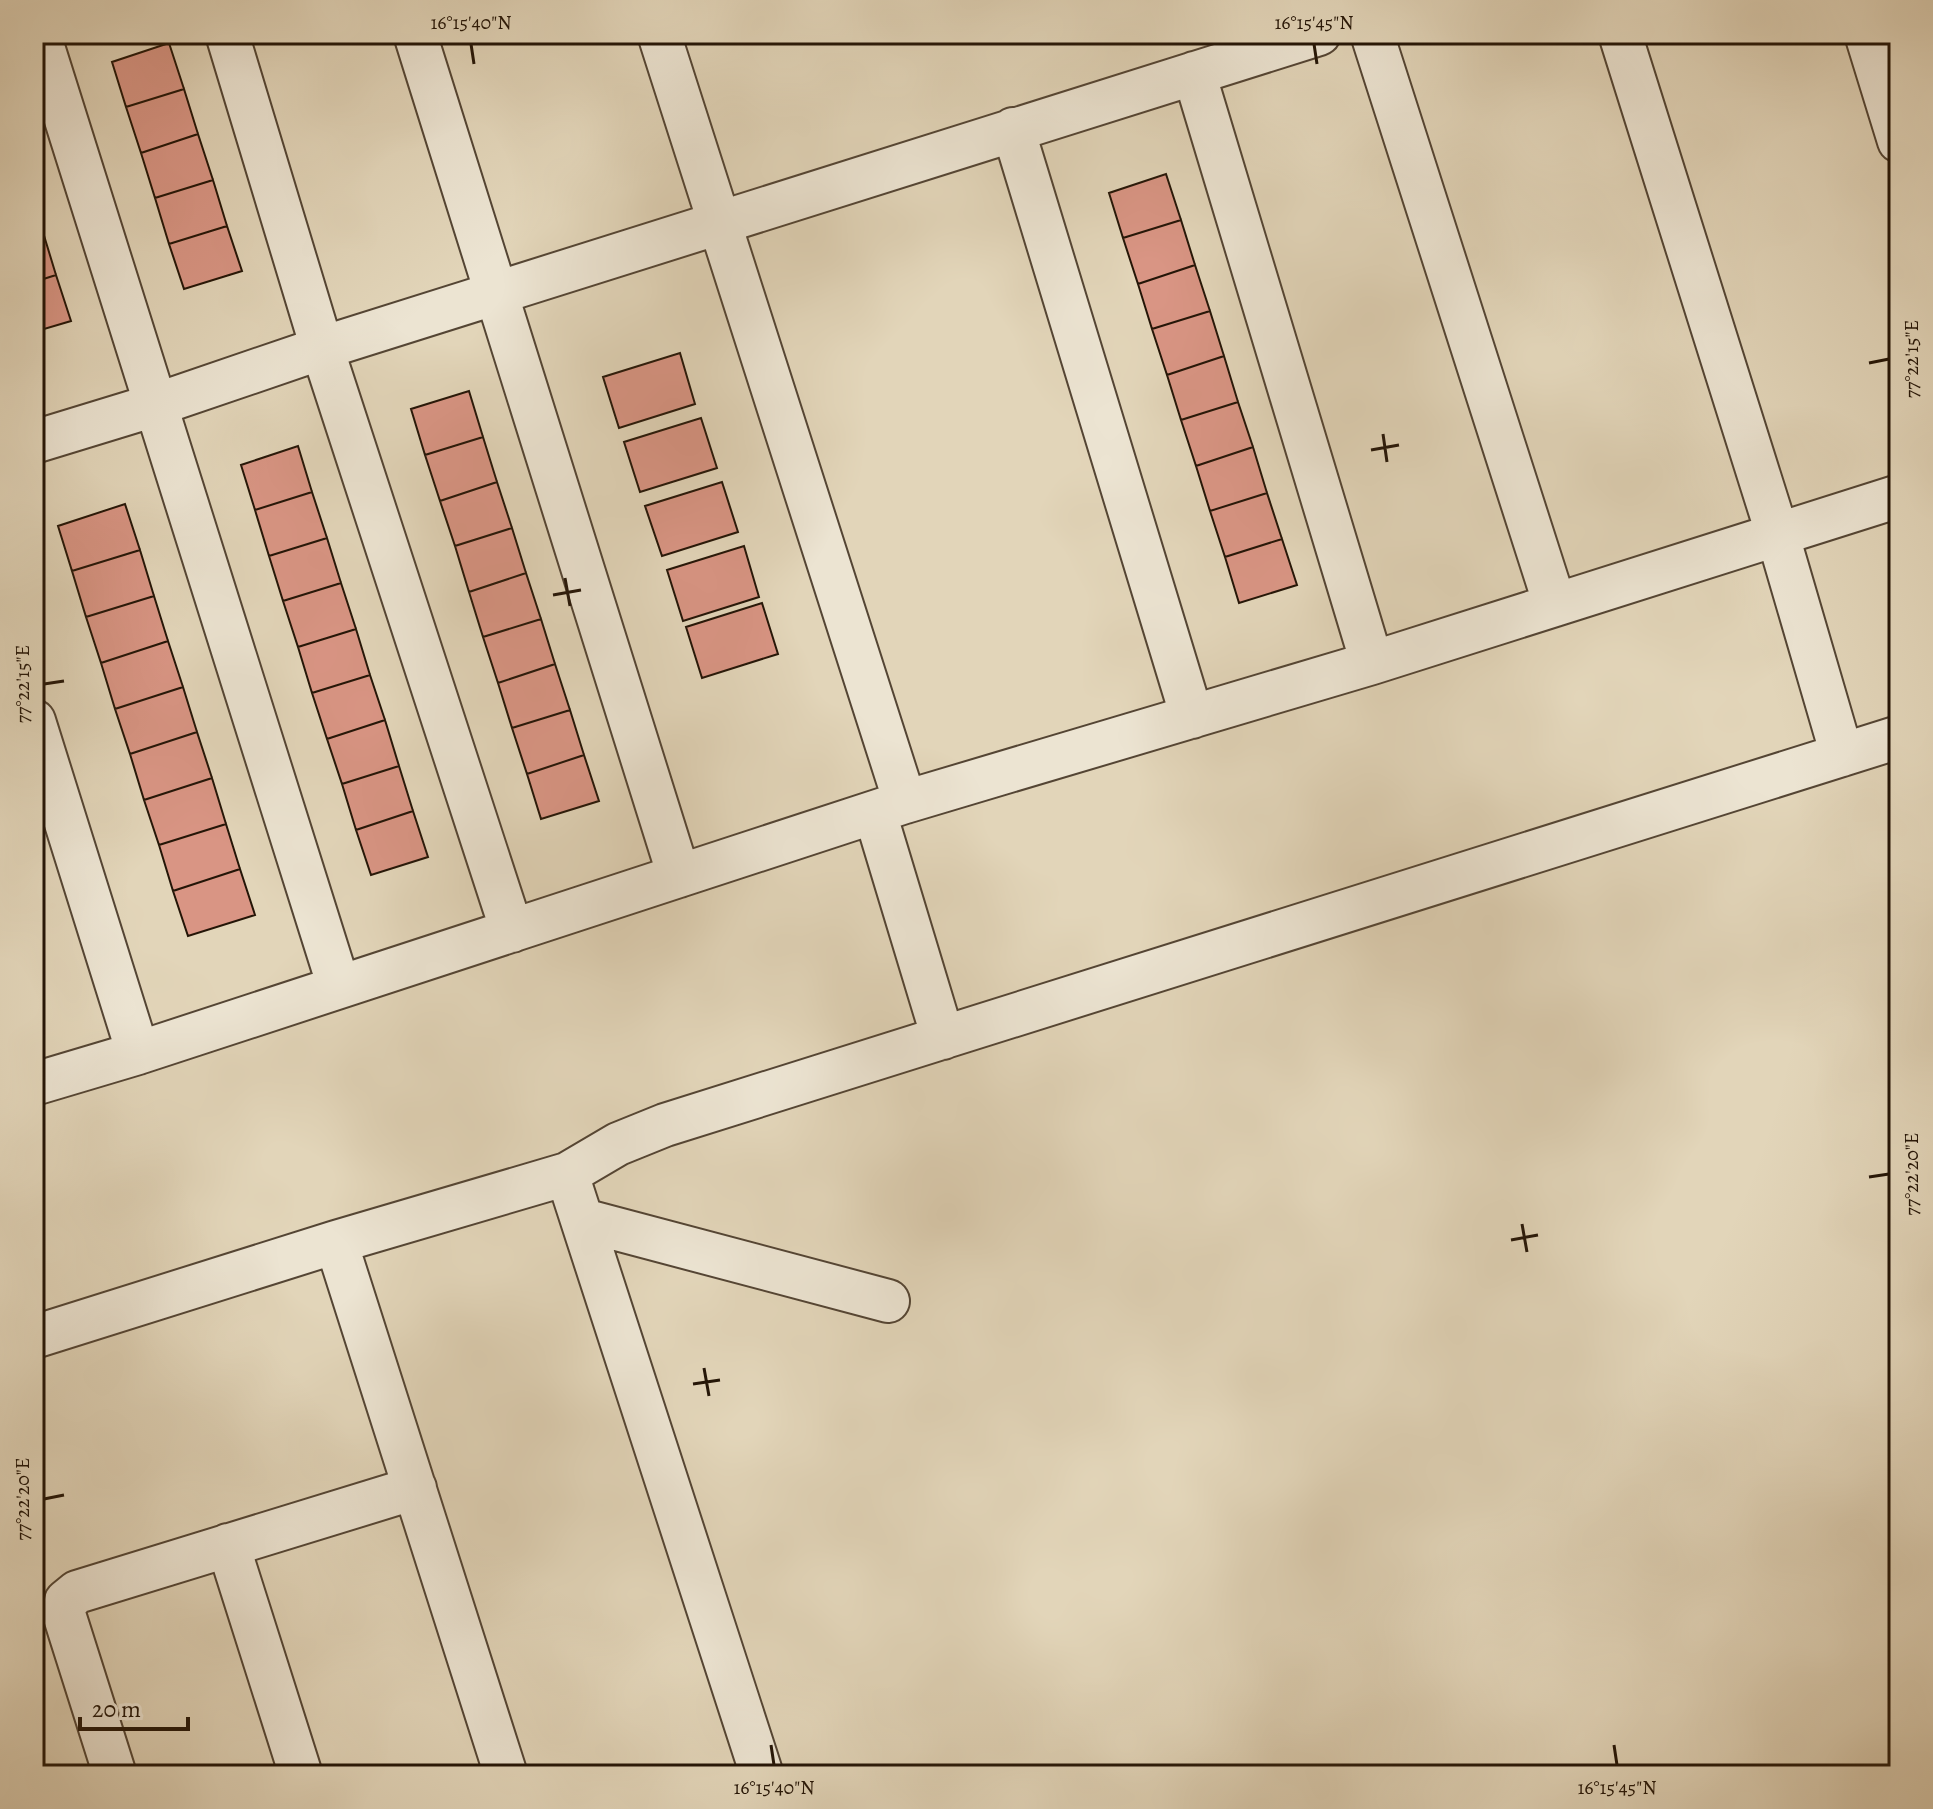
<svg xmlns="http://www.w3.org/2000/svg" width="1933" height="1809" font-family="Alegreya,serif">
<rect width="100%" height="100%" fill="#e2d5b9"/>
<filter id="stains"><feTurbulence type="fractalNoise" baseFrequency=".0025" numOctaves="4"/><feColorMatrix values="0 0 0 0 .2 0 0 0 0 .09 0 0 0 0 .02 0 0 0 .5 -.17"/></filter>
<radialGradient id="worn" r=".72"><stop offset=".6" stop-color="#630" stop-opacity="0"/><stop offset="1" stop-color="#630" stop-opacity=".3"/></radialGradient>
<!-- building -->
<path fill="#d99584" stroke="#241507" stroke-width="2" d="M 169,43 L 184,89 L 126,107 L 112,62 Z
M 184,89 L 198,134 L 141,153 L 126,107 Z
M 198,134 L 213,180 L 155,198 L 141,153 Z
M 1166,174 L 1181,220 L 1123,238 L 1109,193 Z
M 213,180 L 227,226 L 169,244 L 155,198 Z
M 1181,220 L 1195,265 L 1138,284 L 1123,238 Z
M 227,226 L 242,271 L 184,289 L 169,244 Z
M 42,229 L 56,275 L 34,282 L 34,232 Z
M 1195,265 L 1210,311 L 1152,329 L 1138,284 Z
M 56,275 L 71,321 L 34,332 L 34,282 Z
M 1210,311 L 1224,356 L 1167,375 L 1152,329 Z
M 680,353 L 695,404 L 619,428 L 603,377 Z
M 1224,356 L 1238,402 L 1181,420 L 1167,375 Z
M 469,391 L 483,437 L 425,455 L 411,409 Z
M 1238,402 L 1253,447 L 1196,466 L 1181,420 Z
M 701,418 L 717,468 L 640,492 L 624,442 Z
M 483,437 L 497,482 L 440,501 L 425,455 Z
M 298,446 L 312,492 L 255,510 L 241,465 Z
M 1253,447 L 1267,493 L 1210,511 L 1196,466 Z
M 497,482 L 512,528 L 455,546 L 440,501 Z
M 722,482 L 738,532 L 662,556 L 645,506 Z
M 312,492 L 327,538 L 269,556 L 255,510 Z
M 1267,493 L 1282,539 L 1225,557 L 1210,511 Z
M 125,504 L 140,550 L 72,571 L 58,526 Z
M 512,528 L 526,573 L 469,592 L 455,546 Z
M 327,538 L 341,583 L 283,601 L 269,556 Z
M 1282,539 L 1297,585 L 1239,603 L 1225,557 Z
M 744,546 L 759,597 L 683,621 L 667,570 Z
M 140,550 L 154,596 L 86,617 L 72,571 Z
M 526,573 L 541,619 L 483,637 L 469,592 Z
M 341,583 L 356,629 L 298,647 L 283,601 Z
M 154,596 L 168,641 L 101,663 L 86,617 Z
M 762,603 L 778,654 L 702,678 L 686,627 Z
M 541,619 L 555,664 L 498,683 L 483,637 Z
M 356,629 L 370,675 L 312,693 L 298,647 Z
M 168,641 L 183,687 L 115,709 L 101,663 Z
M 555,664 L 570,710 L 512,728 L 498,683 Z
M 370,675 L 385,720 L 327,739 L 312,693 Z
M 183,687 L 197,732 L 130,754 L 115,709 Z
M 570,710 L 584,755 L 527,774 L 512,728 Z
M 385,720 L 399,766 L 342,784 L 327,739 Z
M 197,732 L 212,778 L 144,800 L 130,754 Z
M 584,755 L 599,801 L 541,819 L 527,774 Z
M 399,766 L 413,811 L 356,830 L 342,784 Z
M 212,778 L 226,824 L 159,845 L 144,800 Z
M 413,811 L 428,857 L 371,875 L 356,830 Z
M 226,824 L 240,869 L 173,891 L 159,845 Z
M 240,869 L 255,915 L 188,936 L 173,891 Z"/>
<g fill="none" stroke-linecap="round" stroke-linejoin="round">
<!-- street casing -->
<g stroke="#544534" stroke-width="46">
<path id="street" d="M 39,34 L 339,987
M 227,34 L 322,348 L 512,931
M 415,34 L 679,876
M 659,34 L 905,802
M 1372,34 L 1555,605
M 1620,34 L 1778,536 L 1842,755
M 1866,34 L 1899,141
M 1194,73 L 1372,663
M 1013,129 L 1192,717
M 34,442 L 155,405 L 322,348 L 1319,34
M 34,721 L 138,1053
M 875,813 L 943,1038
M 34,1084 L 138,1053 L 905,802 L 1372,663 L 1899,496
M 567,1174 L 762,1775
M 583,1220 L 888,1301
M 336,1242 L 506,1775
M 34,1337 L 336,1242 L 567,1174 L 618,1144 L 665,1125 L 1899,737
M 228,1545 L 301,1775
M 115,1775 L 64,1614 L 66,1601 L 77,1592 L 415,1488"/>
</g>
<!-- street -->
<use href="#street" stroke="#ece4d2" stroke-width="42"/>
</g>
<!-- ticks -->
<path fill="none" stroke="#241507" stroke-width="3" d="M 471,44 L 474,64M 1314,44 L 1317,64M 1869,363 L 1889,359M 1383,434 L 1387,462M 1371,450 L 1399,445M 565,578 L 570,606M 553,595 L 581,590M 44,684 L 64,681M 1869,1177 L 1889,1174M 1522,1224 L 1527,1252M 1511,1240 L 1538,1235M 704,1368 L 709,1396M 693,1384 L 720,1380M 44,1499 L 64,1495M 771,1745 L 774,1765M 1614,1745 L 1617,1765"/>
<!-- margin -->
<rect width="1933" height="1809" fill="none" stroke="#e2d5b9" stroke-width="88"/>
<!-- scale -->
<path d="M80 1717v12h108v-12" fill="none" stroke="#241507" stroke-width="4"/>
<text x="92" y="1717" font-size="24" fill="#241507" stroke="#ece4d2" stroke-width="6" paint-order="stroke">20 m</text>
<rect x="44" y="44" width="1845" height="1721" fill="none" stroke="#241507" stroke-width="3"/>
<g font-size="20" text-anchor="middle" fill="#241507">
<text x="471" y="29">16°15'40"N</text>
<text x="1314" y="29">16°15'45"N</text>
<text transform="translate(1911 359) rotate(-90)" y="7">77°22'15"E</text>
<text transform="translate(22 684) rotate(-90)" y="7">77°22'15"E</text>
<text transform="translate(1911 1174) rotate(-90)" y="7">77°22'20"E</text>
<text transform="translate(22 1499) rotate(-90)" y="7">77°22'20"E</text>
<text x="774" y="1794">16°15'40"N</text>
<text x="1617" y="1794">16°15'45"N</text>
</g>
<rect width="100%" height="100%" filter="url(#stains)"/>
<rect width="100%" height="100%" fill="url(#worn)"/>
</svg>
